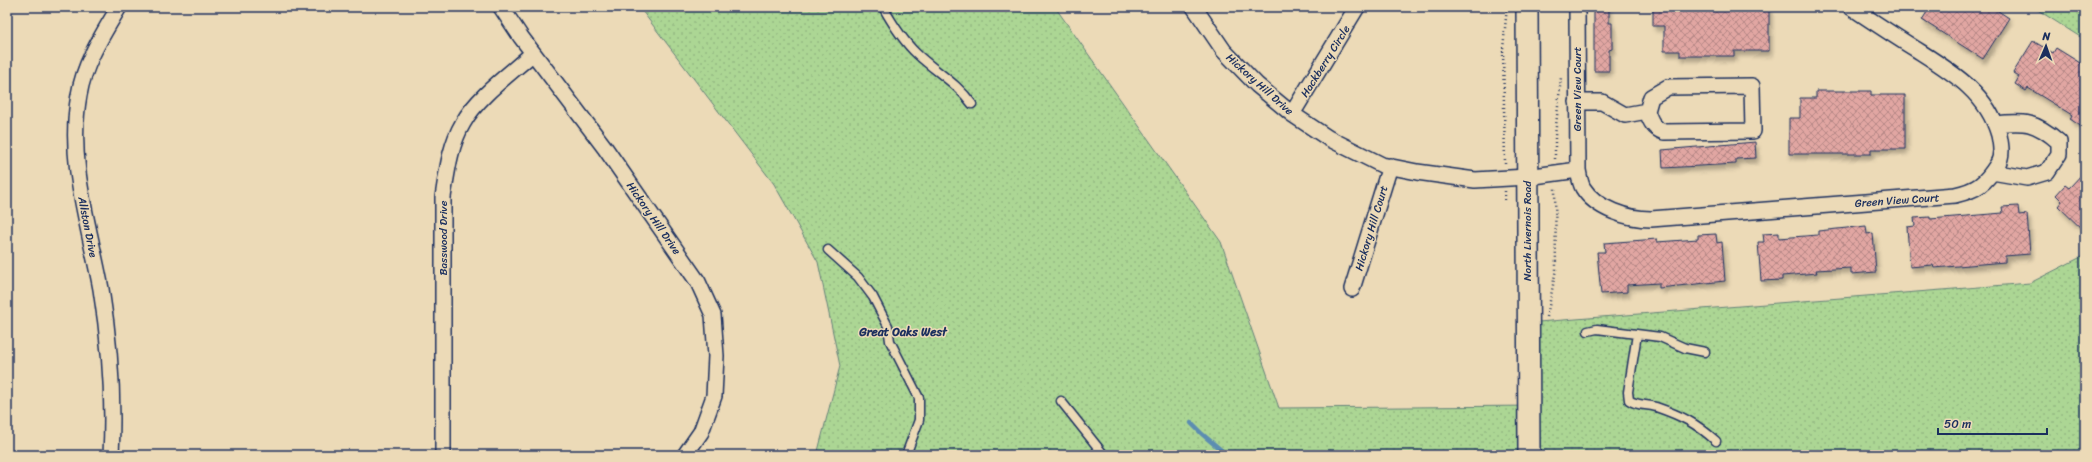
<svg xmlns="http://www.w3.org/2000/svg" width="2092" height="462" font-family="Sriracha,sans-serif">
<defs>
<pattern id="grass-dots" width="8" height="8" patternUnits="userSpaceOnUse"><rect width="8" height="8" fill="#acd694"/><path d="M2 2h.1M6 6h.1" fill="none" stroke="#93b882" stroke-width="1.8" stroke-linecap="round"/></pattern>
<pattern id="building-cross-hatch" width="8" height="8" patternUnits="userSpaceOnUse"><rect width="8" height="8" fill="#e1a6a2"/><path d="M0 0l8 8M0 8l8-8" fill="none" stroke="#b68887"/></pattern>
<filter id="shadow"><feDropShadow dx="2.5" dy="4.5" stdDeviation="2" flood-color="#0004"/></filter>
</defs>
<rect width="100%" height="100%" fill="#ecdab7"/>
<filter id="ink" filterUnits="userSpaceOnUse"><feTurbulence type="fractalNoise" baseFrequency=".025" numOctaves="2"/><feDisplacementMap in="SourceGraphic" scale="8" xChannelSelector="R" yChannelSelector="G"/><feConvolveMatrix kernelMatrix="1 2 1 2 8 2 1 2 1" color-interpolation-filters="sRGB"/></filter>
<g filter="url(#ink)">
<!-- grass -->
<path fill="url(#grass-dots)" stroke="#648279" d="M 639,7 L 1055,7 L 1221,242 L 1279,408 L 1538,406 L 1538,322 L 2030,283 L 2085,255 L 2085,455 L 817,455 L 840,366 L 818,262 L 774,184 Z
M 2033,7 L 2085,7 L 2085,40 Z"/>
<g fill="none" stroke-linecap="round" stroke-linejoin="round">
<!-- stream -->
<path stroke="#5c8db1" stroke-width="4.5" d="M 1191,423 L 1202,434 L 1227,455"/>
</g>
<!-- building -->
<path fill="url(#building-cross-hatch)" stroke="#1b2f5e" filter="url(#shadow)" d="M 1594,7 L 1609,7 L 1609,23 L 1612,23 L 1612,49 L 1609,50 L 1609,71 L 1594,71 Z
M 1653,7 L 1769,7 L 1769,51 L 1734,51 L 1734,56 L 1680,56 L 1680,51 L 1664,51 L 1664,26 L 1653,26 Z
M 1930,7 L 1992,7 L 2009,18 L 1983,59 L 1922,20 Z
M 2033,41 L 2053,53 L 2056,48 L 2085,66 L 2085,129 L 2070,119 L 2072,115 L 2028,88 L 2026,91 L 2015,84 L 2019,77 L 2013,73 Z
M 1816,91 L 1871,91 L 1871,95 L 1905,95 L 1905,149 L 1871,149 L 1871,154 L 1789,154 L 1789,118 L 1800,118 L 1800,98 L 1816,98 Z
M 1755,142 L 1756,158 L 1736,159 L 1736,164 L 1663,168 L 1662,150 Z
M 2085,171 L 2085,232 L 2058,206 L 2062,201 L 2056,195 L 2065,185 L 2069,188 Z
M 2018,206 L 2019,215 L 2027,214 L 2030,254 L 2005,256 L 2005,262 L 1934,268 L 1933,265 L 1910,267 L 1907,227 L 1915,226 L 1914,218 L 1930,217 L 1930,219 L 2003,213 L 2002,207 Z
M 1866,226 L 1867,234 L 1873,233 L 1876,272 L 1851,274 L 1851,268 L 1816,270 L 1817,273 L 1782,276 L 1782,280 L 1761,281 L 1758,242 L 1764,242 L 1763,234 L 1779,233 L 1779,238 L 1818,235 L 1818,231 Z
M 1716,234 L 1717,243 L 1722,242 L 1725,281 L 1659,288 L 1659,283 L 1627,285 L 1627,292 L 1601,294 L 1597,252 L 1605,252 L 1604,243 L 1657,239 L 1657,242 L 1698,239 L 1698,235 Z"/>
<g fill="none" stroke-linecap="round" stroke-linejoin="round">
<!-- lane casing -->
<g stroke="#1b2f5e" stroke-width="11">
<path id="lane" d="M 883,7 C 892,23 904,42 917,54 C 936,72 957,83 972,104
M 828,250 L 858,277 L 873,297 L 888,326 L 890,341 L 919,398 L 919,420 L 906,455
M 1588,331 L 1597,329 L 1660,337 L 1685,348 L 1705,352
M 1637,334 L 1628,392 L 1629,400 C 1637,406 1646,404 1656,407 C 1682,416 1696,423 1716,441
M 1061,401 L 1104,455"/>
</g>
<!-- street casing -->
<g stroke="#1b2f5e" stroke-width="18">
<path id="street" d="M 501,7 L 521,37 L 605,148 L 698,282 L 713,315 L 716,356 L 714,396 L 701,432 L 685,455
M 1194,7 L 1224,51 L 1257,85 L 1292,114 L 1328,138 L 1382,165 L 1417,172 L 1475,180 L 1527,177 L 1578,170
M 1577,7 L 1578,170 C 1579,175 1580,183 1583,188 C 1596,209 1628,219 1651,219 L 1955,195 C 1977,190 1985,184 1997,165 C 2003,156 2001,145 1999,135 C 1987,92 1950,71 1914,48 C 1893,35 1872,21 1851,7
M 1577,102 L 1602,102 L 1625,115 L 1647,111 L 1651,97 L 1668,87 L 1752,86 L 1753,131 L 1664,132 C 1654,129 1650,121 1647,111
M 1292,114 L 1357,7
M 1992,172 L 2027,178 L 2047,172 L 2059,154 L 2059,142 C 2035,121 2025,121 1995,124
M 1352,289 L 1390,166
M 111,455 C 114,399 110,344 101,289 C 89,224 67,161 79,95 C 84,63 103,34 119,7
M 443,455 L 443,197 C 447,172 450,145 463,123 C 477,97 511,73 533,53"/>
</g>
<!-- secondary casing -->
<g stroke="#1b2f5e" stroke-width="24">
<path id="secondary" d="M 1527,7 L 1529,455"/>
</g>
<!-- path -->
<path stroke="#1b2f5e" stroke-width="2.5" stroke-dasharray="1 3" stroke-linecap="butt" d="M 1555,159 L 1555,136 L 1561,77
M 1505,164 L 1503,49 L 1507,7
M 1505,191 L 1505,200
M 1547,317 L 1556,269 L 1555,186"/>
<!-- lane -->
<use href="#lane" stroke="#ecdab7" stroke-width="8"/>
<!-- street -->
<use href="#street" stroke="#ecdab7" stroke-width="15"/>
<!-- secondary -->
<use href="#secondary" stroke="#ecdab7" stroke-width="21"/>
</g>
</g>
<g text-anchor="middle" stroke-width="3" stroke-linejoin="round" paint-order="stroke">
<!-- street labels -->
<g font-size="11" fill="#1b2f5e" stroke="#ecdab7">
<text transform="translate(1325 61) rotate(-58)" y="4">Hackberry Circle</text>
<text transform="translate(1260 84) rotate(42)" y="4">Hickory Hill Drive</text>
<text transform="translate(1577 89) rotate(-90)" y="4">Green View Court</text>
<text transform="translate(1897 200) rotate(-4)" y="4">Green View Court</text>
<text transform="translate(654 218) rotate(55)" y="4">Hickory Hill Drive</text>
<text transform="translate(88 227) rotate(79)" y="4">Allston Drive</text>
<text transform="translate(1371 228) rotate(-73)" y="4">Hickory Hill Court</text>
<text transform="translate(1527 231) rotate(-90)" y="4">North Livernois Road</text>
<text transform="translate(443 238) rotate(-90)" y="4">Basswood Drive</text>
</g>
<!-- neighbourhood labels -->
<g font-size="12" font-weight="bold" fill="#1b2f5e" stroke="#ecdab7">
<text x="903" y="336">Great Oaks West</text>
</g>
</g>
<!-- margin -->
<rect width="2092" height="462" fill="none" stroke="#ecdab7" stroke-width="24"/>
<rect x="12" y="12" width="2068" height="438" fill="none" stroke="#1b2f5e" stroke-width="1.5" filter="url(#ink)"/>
<!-- north arrow -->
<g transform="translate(2046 46) rotate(2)" stroke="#ecdab7" stroke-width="3" paint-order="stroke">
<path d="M0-3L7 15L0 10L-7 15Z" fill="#1b2f5e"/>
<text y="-6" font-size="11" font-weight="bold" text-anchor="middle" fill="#1b2f5e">N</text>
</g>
<!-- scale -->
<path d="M1938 428v6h109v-6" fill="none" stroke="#1b2f5e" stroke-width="2"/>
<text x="1944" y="428" font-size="12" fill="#1b2f5e" stroke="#ecdab7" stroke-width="3" paint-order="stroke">50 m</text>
</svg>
